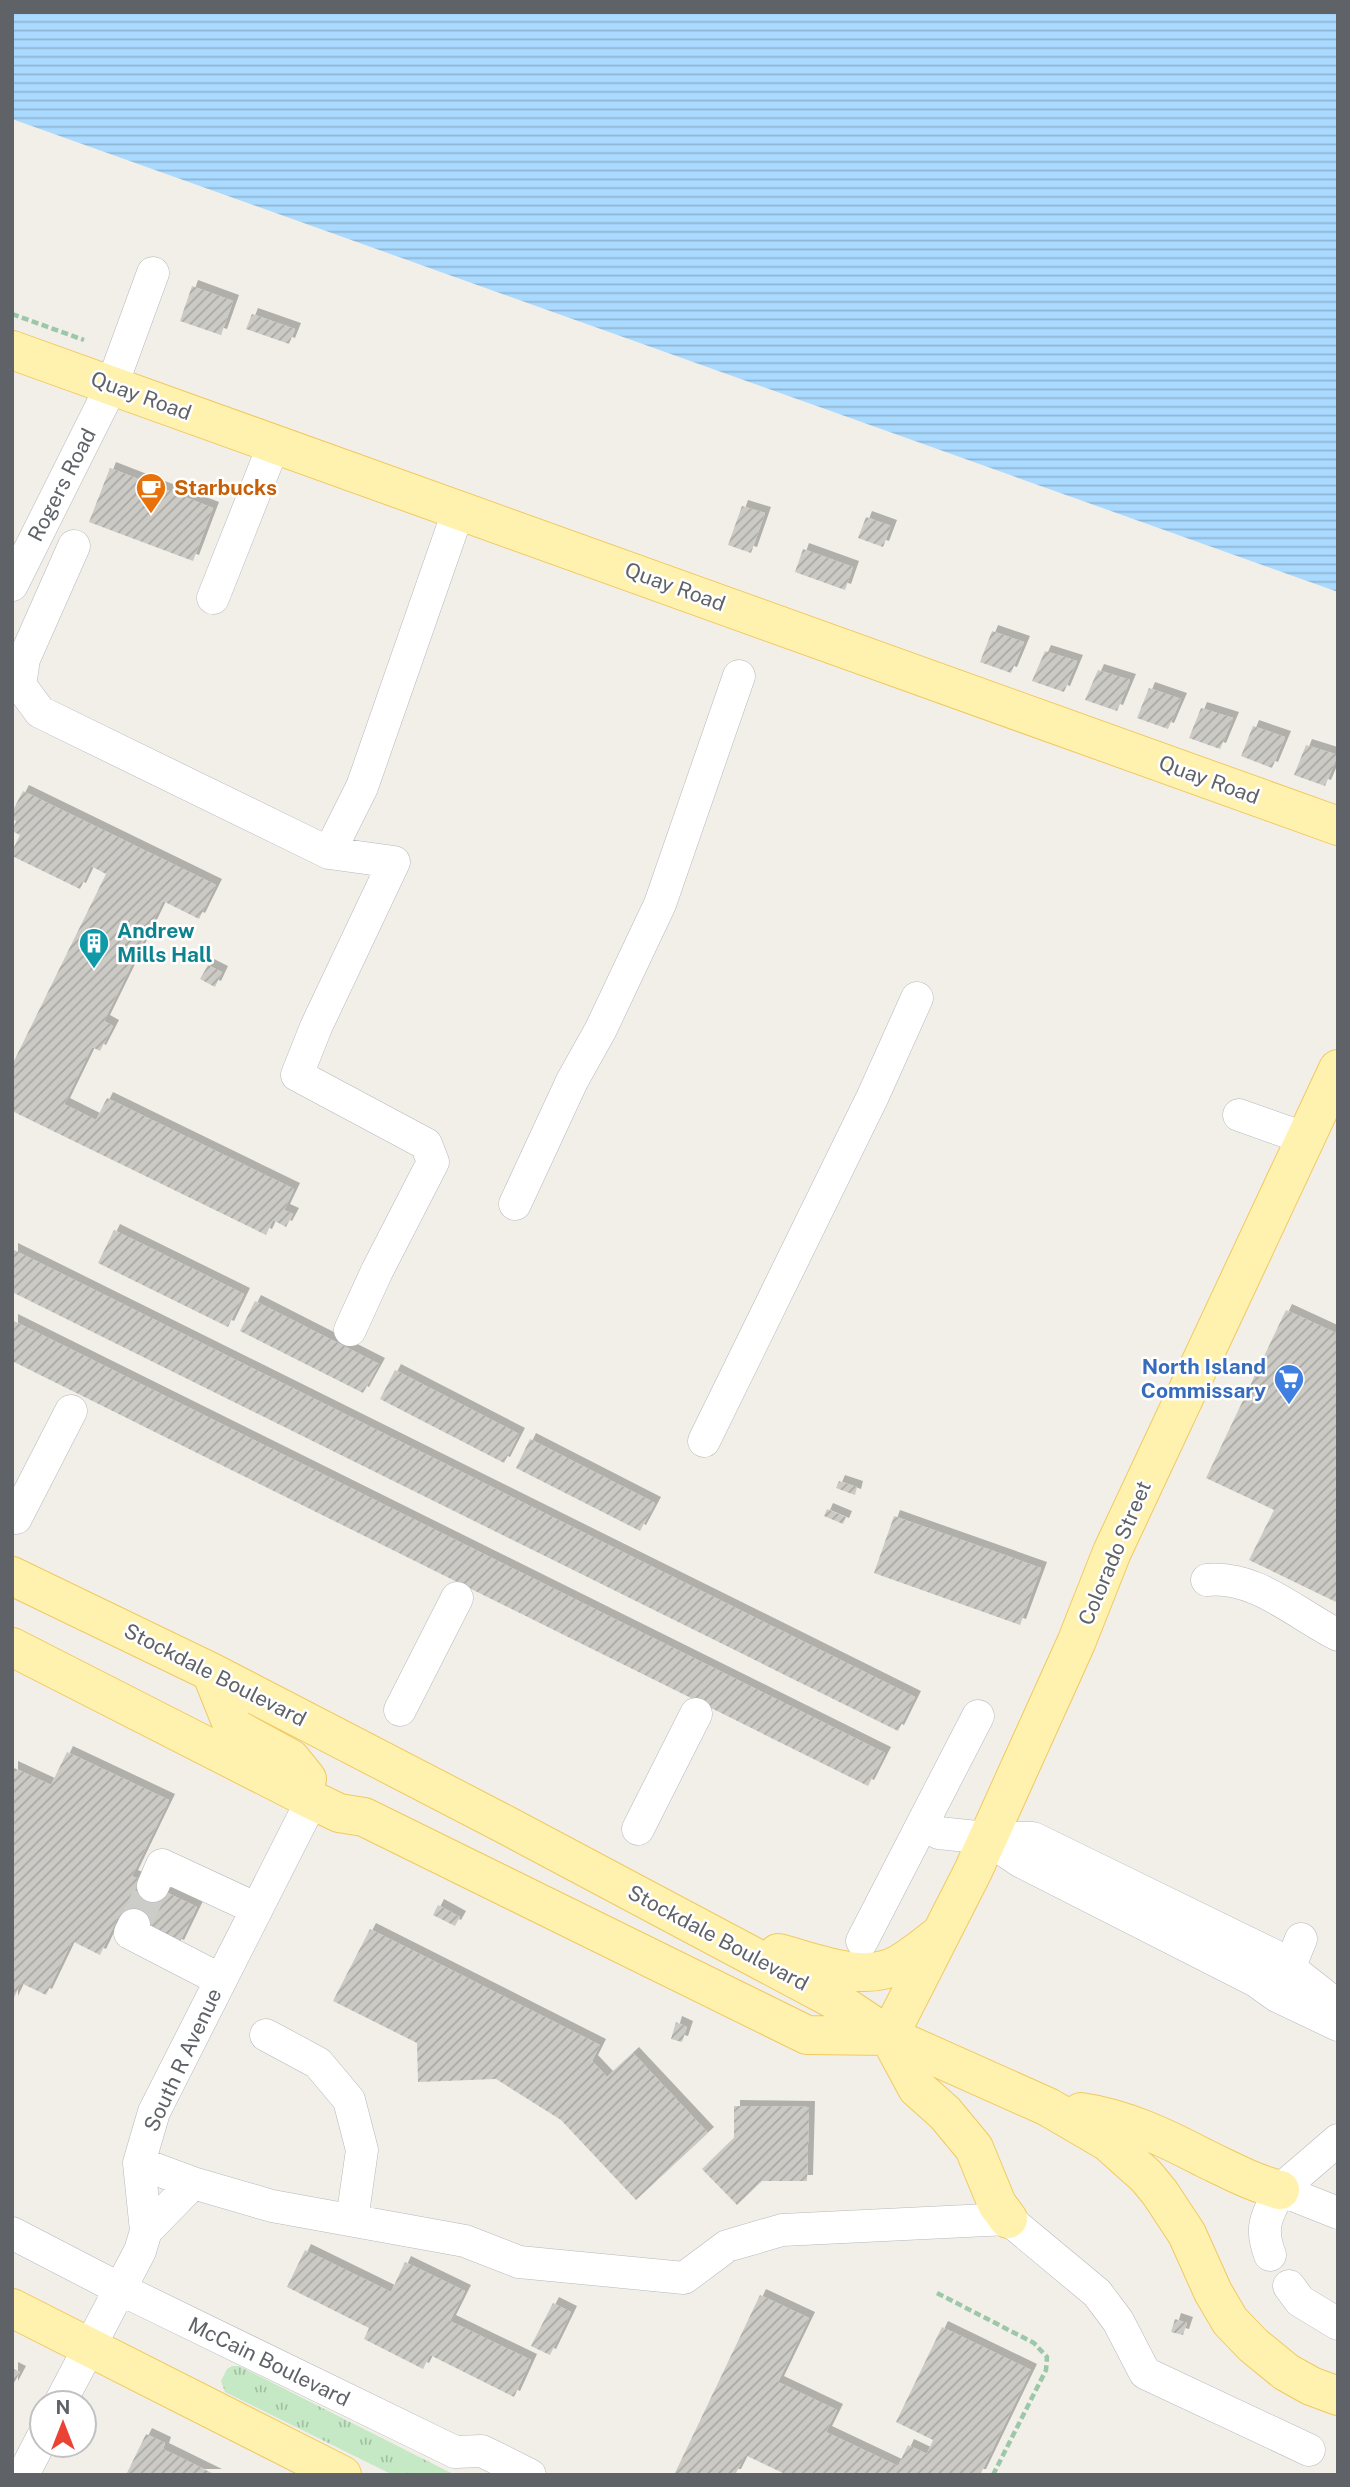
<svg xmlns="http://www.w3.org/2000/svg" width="1350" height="2487" font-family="'Public Sans',sans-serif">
<defs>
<pattern id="grass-tufts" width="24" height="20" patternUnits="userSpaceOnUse" patternTransform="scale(1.75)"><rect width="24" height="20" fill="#c5e8c5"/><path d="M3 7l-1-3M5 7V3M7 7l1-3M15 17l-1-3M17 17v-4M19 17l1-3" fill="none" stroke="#a3c0a4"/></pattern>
<pattern id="water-rules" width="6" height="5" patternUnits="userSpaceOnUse" patternTransform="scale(1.75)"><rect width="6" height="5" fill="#aadaff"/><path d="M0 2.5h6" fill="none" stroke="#8eb4d2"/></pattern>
<pattern id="building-hatch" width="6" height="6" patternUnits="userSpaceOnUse" patternTransform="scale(1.75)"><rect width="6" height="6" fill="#cccac5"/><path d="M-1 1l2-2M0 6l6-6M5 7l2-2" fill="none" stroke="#a9a8a4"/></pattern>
<filter id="shadow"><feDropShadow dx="6" dy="-6" stdDeviation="0" flood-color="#0004"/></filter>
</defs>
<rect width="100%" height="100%" fill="#f1efe8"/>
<!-- grass -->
<path fill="url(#grass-tufts)" d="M 232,2366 L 239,2366 L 455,2475 L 393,2475 L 225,2392 L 221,2381 L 227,2369 Z"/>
<!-- water -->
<path fill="url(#water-rules)" d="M 12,12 L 1338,12 L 1338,592 L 12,119 Z"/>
<!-- building -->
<path fill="url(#building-hatch)" filter="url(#shadow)" d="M 192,286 L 233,301 L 221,335 L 180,321 Z
M 252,314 L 295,329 L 289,344 L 246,329 Z
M 110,468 L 213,508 L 193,561 L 89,522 Z
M 742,506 L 765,513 L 751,553 L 728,545 Z
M 866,517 L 891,526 L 883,547 L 858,538 Z
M 803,549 L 853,567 L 845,590 L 795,572 Z
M 992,631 L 1024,642 L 1011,673 L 980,662 Z
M 1045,651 L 1077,661 L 1064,692 L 1032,681 Z
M 1098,670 L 1130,680 L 1117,711 L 1085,700 Z
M 1149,688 L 1181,699 L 1168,729 L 1137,718 Z
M 1201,708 L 1233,718 L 1220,749 L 1189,738 Z
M 1253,726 L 1285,737 L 1272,768 L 1241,756 Z
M 1306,745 L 1338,755 L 1325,786 L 1294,775 Z
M 23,791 L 216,885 L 199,919 L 163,901 L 104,1021 L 113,1026 L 100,1051 L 92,1047 L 64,1104 L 96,1120 L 107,1098 L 294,1189 L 284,1210 L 293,1214 L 286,1227 L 273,1220 L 266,1235 L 12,1111 L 12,1065 L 106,874 L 91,866 L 80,889 L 12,856 L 12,851 L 20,835 L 12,831 L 16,821 L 12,819 L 12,812 Z
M 208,965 L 222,972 L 215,987 L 200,979 Z
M 114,1230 L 244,1294 L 228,1327 L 98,1263 Z
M 12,1249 L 915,1697 L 898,1731 L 12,1292 Z
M 255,1301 L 379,1364 L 363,1393 L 240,1331 Z
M 1286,1310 L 1338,1334 L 1338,1603 L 1249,1560 L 1274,1510 L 1206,1478 Z
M 12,1320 L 885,1753 L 868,1786 L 12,1361 Z
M 395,1370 L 519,1434 L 504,1463 L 380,1399 Z
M 530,1439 L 655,1503 L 640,1531 L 516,1468 Z
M 839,1481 L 857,1487 L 855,1495 L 836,1488 Z
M 827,1509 L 846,1517 L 843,1524 L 824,1516 Z
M 894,1516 L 1041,1568 L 1020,1625 L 874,1573 Z
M 67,1752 L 169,1800 L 132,1876 L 197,1907 L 178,1946 L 118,1917 L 100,1955 L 72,1941 L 46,1995 L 21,1983 L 12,2002 L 12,1767 L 51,1785 Z
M 438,1905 L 460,1917 L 455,1926 L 433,1915 Z
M 370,1929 L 600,2045 L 592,2061 L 607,2077 L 633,2053 L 708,2133 L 636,2200 L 561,2120 L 496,2079 L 418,2082 L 417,2043 L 333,2001 Z
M 676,2022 L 687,2027 L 682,2042 L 671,2039 Z
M 734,2106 L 809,2107 L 807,2181 L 762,2181 L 737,2205 L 702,2169 L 734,2138 Z
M 305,2250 L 391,2292 L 405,2262 L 465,2291 L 450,2321 L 531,2360 L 514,2397 L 430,2355 L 423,2369 L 364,2339 L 369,2328 L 287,2287 Z
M 760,2295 L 809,2318 L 778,2382 L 837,2410 L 826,2432 L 898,2466 L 908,2445 L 927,2454 L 933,2440 L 896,2422 L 942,2327 L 1031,2370 L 980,2475 L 787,2475 L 745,2455 L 735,2475 L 674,2475 Z
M 553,2303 L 571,2312 L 550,2355 L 531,2346 Z
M 1175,2319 L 1187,2323 L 1183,2335 L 1171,2332 Z
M 12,2368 L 20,2372 L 12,2387 Z
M 146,2434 L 165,2443 L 163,2449 L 216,2475 L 126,2475 Z"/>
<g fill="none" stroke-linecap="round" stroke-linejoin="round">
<!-- minor-tunnel -->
<path stroke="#ccccc8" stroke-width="32" stroke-dasharray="32 16" stroke-linecap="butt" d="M 134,1925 L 153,1886"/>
<!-- minor casing -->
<g stroke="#b5b8bc" stroke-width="33">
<path id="minor" d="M 74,546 L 24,659 L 20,685 L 40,712 L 329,853 L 394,862 L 316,1027 L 297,1075 L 426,1144 L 433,1162 L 377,1271 L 350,1330
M 12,585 L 112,385 L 153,273
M 213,598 L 274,444
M 329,853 L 362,787 L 459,509
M 1239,1115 L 1304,1138
M 515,1204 L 572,1081 L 601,1029 L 660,904 L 739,676
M 704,1441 L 873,1096 L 917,998
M 16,1518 L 71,1411
M 1207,1580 C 1256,1575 1296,1614 1338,1635
M 400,1710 L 457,1598
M 922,1825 L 939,1833 L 986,1838 L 1033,1838 L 1273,1955 L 1338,2006
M 638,1829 L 696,1714
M 986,1838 L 1020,1861 L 1256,1981 L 1277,1996 L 1338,2025
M 153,1886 L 162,1865 L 257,1909
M 134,1925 L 130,1933 L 221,1980
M 862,1941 L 978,1716
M 1270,1975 L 1290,1966 L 1301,1939
M 266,2035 L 318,2063 L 349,2100 L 362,2150 L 352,2220
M 1338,2140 L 1280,2190 L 1338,2213
M 139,2163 L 193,2183 L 272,2206 L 465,2241 L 519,2262 L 684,2278 L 727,2246 L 782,2230 L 1008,2219 L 1097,2293 L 1118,2321 L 1145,2373 L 1309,2450
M 146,2231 L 193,2183
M 12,2233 L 120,2289 L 455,2452 L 482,2451 L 530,2475
M 1270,2255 C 1259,2226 1267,2216 1280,2190
M 1289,2286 L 1300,2301 L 1338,2324
M 60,2403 L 140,2251 L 146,2231 L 139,2163 L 154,2112 L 312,1800
M 23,2475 L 42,2438"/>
</g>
<!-- major casing -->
<g stroke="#f2c960" stroke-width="40">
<path id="major" d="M 12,350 L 1338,826
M 12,1576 L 211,1672 L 508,1826 L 835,2000 L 889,2036 L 1048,2107 L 1108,2142 L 1146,2176 L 1160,2193 L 1187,2234 L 1213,2292 L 1230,2321 L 1253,2345 L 1286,2372 L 1311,2386 L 1338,2396
M 12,1647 L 312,1800 L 339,1813 L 364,1817 L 807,2035 L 889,2036
M 211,1672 L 233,1727 L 291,1759 L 307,1779
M 778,1953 C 814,1962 864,1984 899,1964 C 913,1956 926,1945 939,1935
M 889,2036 L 973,1871 L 1076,1643 L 1112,1552 L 1338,1069
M 889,2036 L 917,2088 L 945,2113 L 974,2148 L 997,2204 L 1008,2219
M 1081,2112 C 1124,2118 1166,2138 1204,2158 C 1229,2170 1253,2183 1280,2190
M 12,2308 L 342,2475"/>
</g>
<!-- path -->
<path stroke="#9cc7a9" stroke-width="4.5" stroke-dasharray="7 3.5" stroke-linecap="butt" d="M 12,314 L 84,340
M 937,2293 L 1034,2343 L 1047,2357 L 1046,2370 L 993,2475"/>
<!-- minor -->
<use href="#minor" stroke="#fff" stroke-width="32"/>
<!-- major -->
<use href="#major" stroke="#fff2af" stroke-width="38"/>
</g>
<!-- icons -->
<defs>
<g id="cafe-pin" transform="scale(1.575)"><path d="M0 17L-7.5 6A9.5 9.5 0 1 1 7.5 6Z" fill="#e8710a" stroke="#fff"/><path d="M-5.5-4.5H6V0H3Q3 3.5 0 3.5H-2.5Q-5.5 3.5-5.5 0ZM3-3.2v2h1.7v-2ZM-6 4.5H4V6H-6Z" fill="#fff"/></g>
<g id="building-pin" transform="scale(1.575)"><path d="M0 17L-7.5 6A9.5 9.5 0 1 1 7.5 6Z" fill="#0f9aa8" stroke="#fff"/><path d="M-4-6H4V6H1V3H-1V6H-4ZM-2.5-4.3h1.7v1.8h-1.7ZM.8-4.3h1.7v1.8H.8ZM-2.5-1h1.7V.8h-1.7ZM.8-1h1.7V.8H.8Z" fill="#fff"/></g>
<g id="supermarket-pin" transform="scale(1.575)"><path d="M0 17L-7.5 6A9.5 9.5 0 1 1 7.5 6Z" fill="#3f7fe0" stroke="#fff"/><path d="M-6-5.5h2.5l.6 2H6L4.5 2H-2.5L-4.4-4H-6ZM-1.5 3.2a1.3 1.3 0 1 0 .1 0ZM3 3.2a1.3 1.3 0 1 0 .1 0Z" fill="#fff"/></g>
</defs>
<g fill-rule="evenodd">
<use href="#cafe-pin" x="151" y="488"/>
<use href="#building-pin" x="94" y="943"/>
<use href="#supermarket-pin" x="1289" y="1379"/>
</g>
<g text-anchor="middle" stroke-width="5" stroke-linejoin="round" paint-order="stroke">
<!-- street labels -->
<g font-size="21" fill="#5f6368" stroke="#fff">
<text transform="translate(141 396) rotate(20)" y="7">Quay Road</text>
<text transform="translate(62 485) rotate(-63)" y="7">Rogers Road</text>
<text transform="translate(675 587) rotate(20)" y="7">Quay Road</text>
<text transform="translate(1209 780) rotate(20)" y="7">Quay Road</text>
<text transform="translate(1115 1553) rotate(-67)" y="7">Colorado Street</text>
<text transform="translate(215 1675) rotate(27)" y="7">Stockdale Boulevard</text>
<text transform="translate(718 1938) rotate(28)" y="7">Stockdale Boulevard</text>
<text transform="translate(183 2060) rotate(-65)" y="7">South R Avenue</text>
<text transform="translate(269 2362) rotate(26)" y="7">McCain Boulevard</text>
</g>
<!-- food labels -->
<g font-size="21" font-weight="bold" fill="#c56008" stroke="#fff" text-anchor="start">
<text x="174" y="495">Starbucks</text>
</g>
<!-- culture labels -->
<g font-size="21" font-weight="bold" fill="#0d838f" stroke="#fff" text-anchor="start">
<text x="117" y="938">Andrew<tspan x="117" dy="24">Mills Hall</tspan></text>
</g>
<!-- shop labels -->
<g font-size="21" font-weight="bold" fill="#366cbe" stroke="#fff" text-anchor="end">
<text x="1266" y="1374">North Island<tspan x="1266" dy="24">Commissary</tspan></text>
</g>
</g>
<!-- border -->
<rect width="1350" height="2487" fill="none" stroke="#5f6368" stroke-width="28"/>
<!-- north arrow -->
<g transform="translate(63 2424)"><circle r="33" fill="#ffffff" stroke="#bfc1c3" stroke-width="2"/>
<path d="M0-5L12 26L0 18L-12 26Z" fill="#ea4335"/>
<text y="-10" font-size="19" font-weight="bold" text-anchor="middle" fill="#5f6368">N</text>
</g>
</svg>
